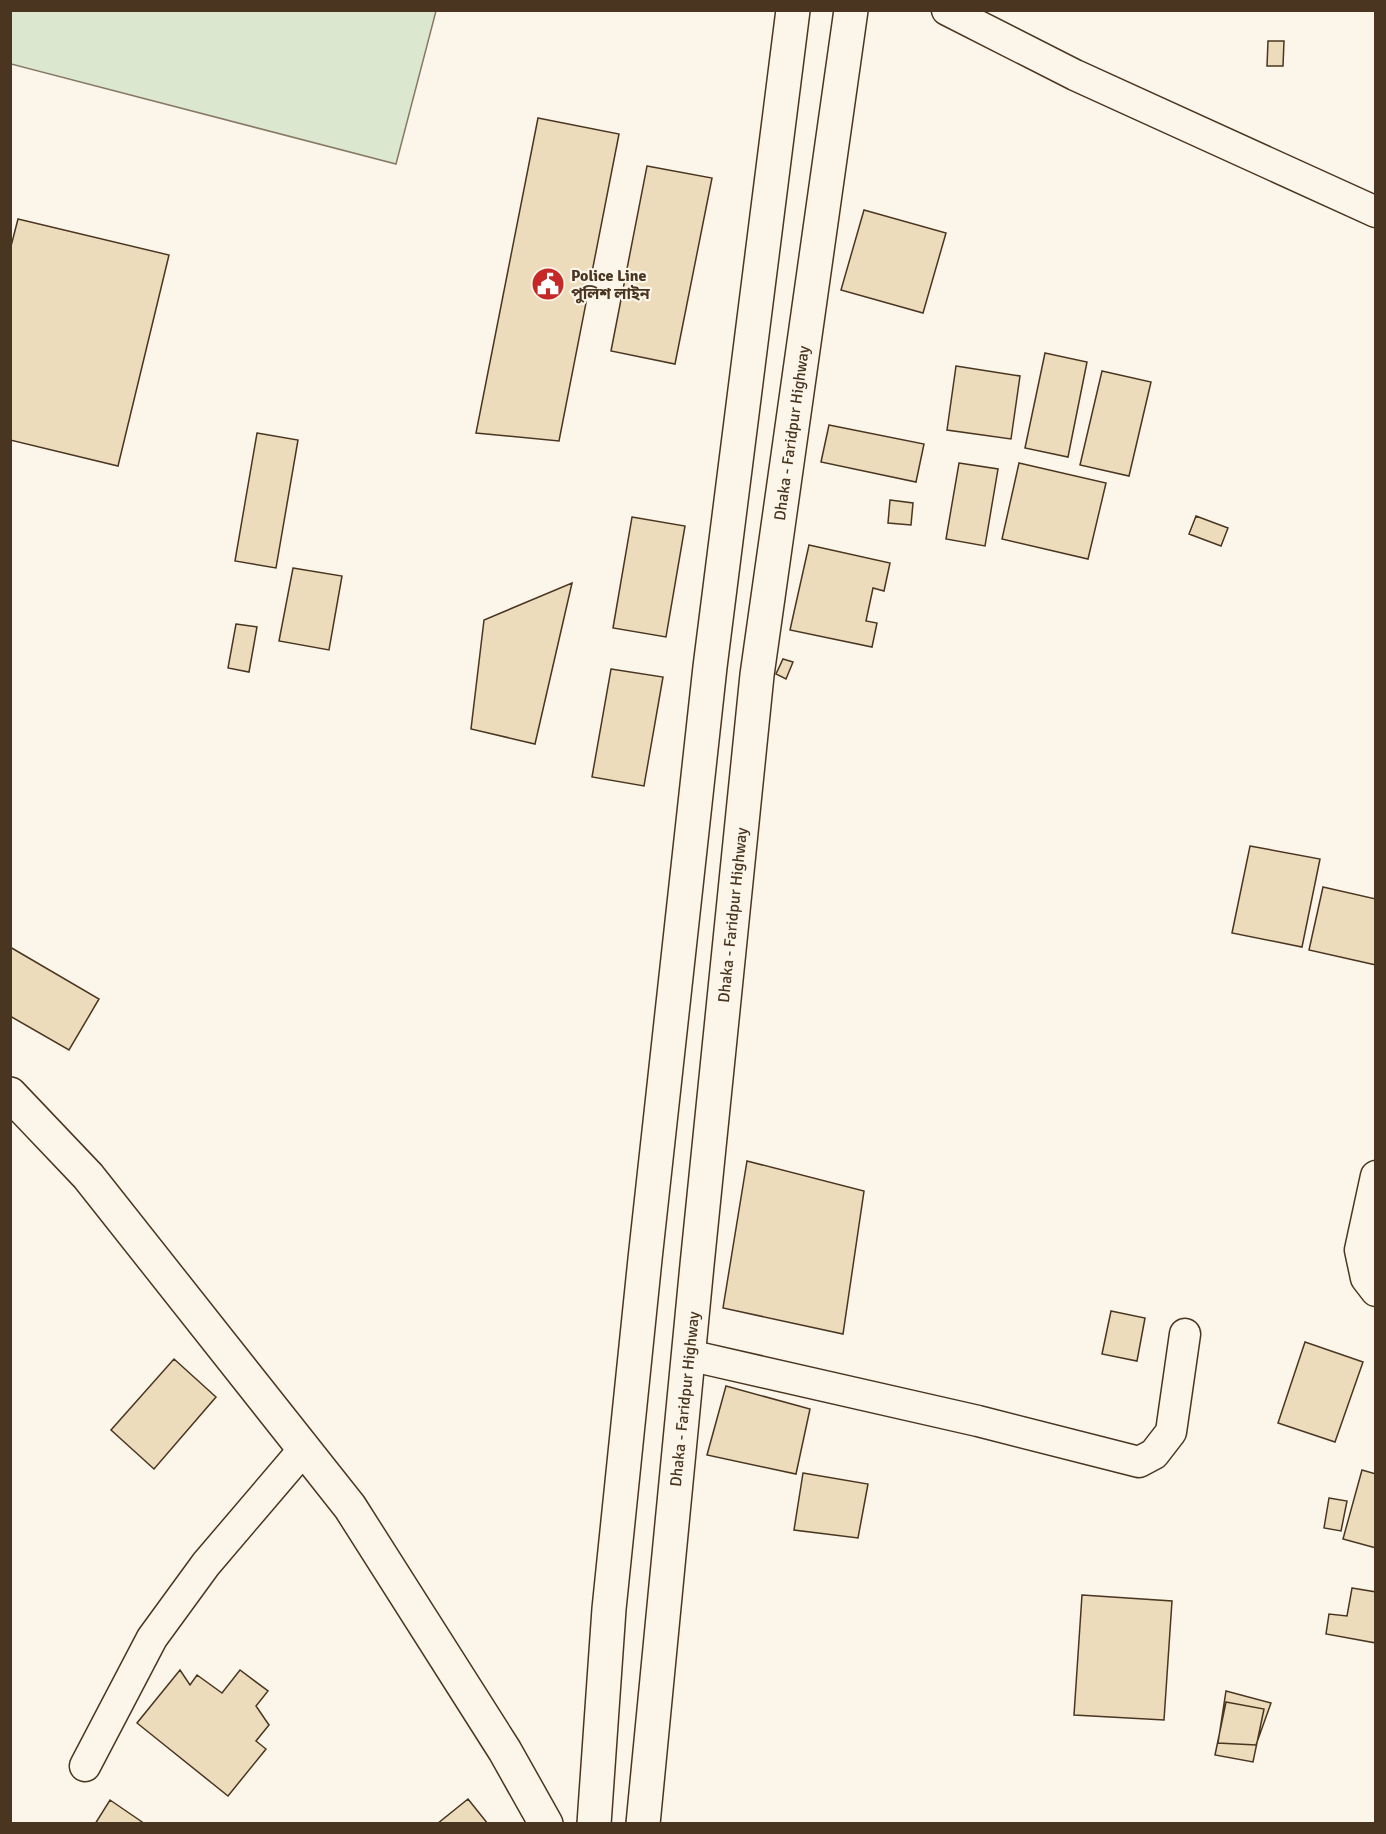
<svg xmlns="http://www.w3.org/2000/svg" width="1386" height="1834" font-family="Signika,'Noto Sans Bengali',sans-serif">
<rect width="100%" height="100%" fill="#fbf6e9"/>
<!-- green -->
<path fill="#dce7d0" stroke="#887966" stroke-width="1.5" d="M 10,11 L 11,10 L 436,11 L 396,164 L 11,64 Z"/>
<!-- building -->
<path fill="#ecdcbc" stroke="#4a3520" stroke-width="1.5" d="M 1268,41 L 1284,41 L 1283,66 L 1267,66 Z
M 538,118 L 619,134 L 559,441 L 476,433 Z
M 647,166 L 712,178 L 675,364 L 611,351 Z
M 864,210 L 946,233 L 923,313 L 841,290 Z
M 18,219 L 169,255 L 118,466 L 10,440 L 10,250 Z
M 1045,353 L 1087,362 L 1068,457 L 1025,448 Z
M 956,366 L 1020,376 L 1011,439 L 947,430 Z
M 1102,371 L 1151,382 L 1129,476 L 1080,465 Z
M 829,425 L 924,444 L 916,482 L 821,462 Z
M 257,433 L 298,440 L 276,568 L 235,561 Z
M 959,463 L 998,469 L 985,546 L 946,539 Z
M 1019,463 L 1106,483 L 1088,559 L 1002,539 Z
M 890,500 L 913,503 L 911,525 L 888,523 Z
M 1196,516 L 1228,528 L 1221,546 L 1189,534 Z
M 632,517 L 685,526 L 666,637 L 613,628 Z
M 809,545 L 890,563 L 884,591 L 873,588 L 866,621 L 877,623 L 872,647 L 790,630 Z
M 293,568 L 342,576 L 329,650 L 279,641 Z
M 572,583 L 535,744 L 471,729 L 484,620 Z
M 236,624 L 257,627 L 249,672 L 228,668 Z
M 783,659 L 793,662 L 786,679 L 776,674 Z
M 611,669 L 663,677 L 644,786 L 592,777 Z
M 1250,846 L 1320,859 L 1302,947 L 1232,933 Z
M 1323,887 L 1376,899 L 1376,965 L 1309,950 Z
M 10,947 L 99,999 L 69,1050 L 10,1016 Z
M 747,1161 L 864,1191 L 843,1334 L 723,1308 Z
M 1111,1311 L 1145,1318 L 1137,1361 L 1102,1354 Z
M 1305,1342 L 1363,1362 L 1335,1442 L 1278,1423 Z
M 174,1359 L 216,1397 L 154,1469 L 111,1430 Z
M 726,1386 L 810,1409 L 796,1474 L 707,1455 Z
M 1362,1470 L 1376,1474 L 1376,1548 L 1343,1539 Z
M 803,1473 L 868,1484 L 858,1538 L 794,1530 Z
M 1329,1498 L 1347,1501 L 1341,1531 L 1324,1528 Z
M 1352,1588 L 1376,1592 L 1376,1643 L 1326,1634 L 1329,1614 L 1347,1616 Z
M 1082,1595 L 1172,1601 L 1164,1720 L 1074,1715 Z
M 180,1670 L 190,1685 L 197,1675 L 222,1693 L 240,1670 L 268,1691 L 256,1706 L 269,1725 L 256,1741 L 266,1749 L 228,1796 L 137,1723 Z
M 1226,1691 L 1271,1703 L 1256,1745 L 1218,1743 Z
M 1226,1702 L 1264,1709 L 1253,1762 L 1215,1755 Z
M 468,1799 L 488,1824 L 437,1824 Z
M 110,1800 L 145,1824 L 95,1824 Z"/>
<g fill="none" stroke-linecap="round" stroke-linejoin="round">
<!-- street casing -->
<g stroke="#4a3520" stroke-width="33">
<path id="street" d="M 947,10 L 1075,75 L 1376,212
M 1376,1176 L 1360,1250 L 1366,1278 L 1376,1291
M 688,1355 L 978,1421 L 1139,1462 L 1154,1454 L 1171,1432 L 1185,1334
M 85,1766 L 152,1638 L 206,1564 L 304,1449"/>
</g>
<!-- secondary casing -->
<g stroke="#4a3520" stroke-width="36">
<path id="secondary" d="M 10,1094 L 88,1176 L 350,1507 L 505,1751 L 546,1824"/>
</g>
<!-- highway casing -->
<g stroke="#4a3520" stroke-width="36">
<path id="highway" d="M 594,1824 L 609,1609 L 645,1259 L 710,667 L 793,10
M 643,1824 L 697,1265 L 757,675 L 851,10"/>
</g>
<!-- street -->
<use href="#street" stroke="#fbf6e9" stroke-width="30"/>
<!-- secondary -->
<use href="#secondary" stroke="#fbf6e9" stroke-width="33"/>
<!-- highway -->
<use href="#highway" stroke="#fbf6e9" stroke-width="33"/>
</g>
<!-- icons -->
<defs>
<g id="civic-disc" transform="scale(1.725)"><circle r="9.5" fill="#c62828" stroke="#fbf6e9"/><path d="M-.6-6.5H3V-4.5H.6V-3L4-1V1h2V6H-6V1h2V-1L-.6-3ZM-1.2 2.5V6h2.4V2.5Z" fill="#fff"/></g>
</defs>
<g fill-rule="evenodd">
<use href="#civic-disc" x="548" y="284"/>
</g>
<g text-anchor="middle" stroke-width="4.5" stroke-linejoin="round" paint-order="stroke">
<!-- poi labels -->
<g font-size="16" font-weight="bold" fill="#4a3520" stroke="#fbf6e9" text-anchor="start">
<text x="571" y="281">Police Line<tspan x="571" dy="18">পুলিশ লাইন</tspan></text>
</g>
<!-- street labels -->
<g font-size="16" fill="#4a3520" stroke="#fbf6e9">
<text transform="translate(791 433) rotate(-82)" y="6">Dhaka - Faridpur Highway</text>
<text transform="translate(732 915) rotate(-84)" y="6">Dhaka - Faridpur Highway</text>
<text transform="translate(684 1399) rotate(-84)" y="6">Dhaka - Faridpur Highway</text>
</g>
</g>
<!-- border -->
<rect width="1386" height="1834" fill="none" stroke="#4a3520" stroke-width="24"/>
</svg>
